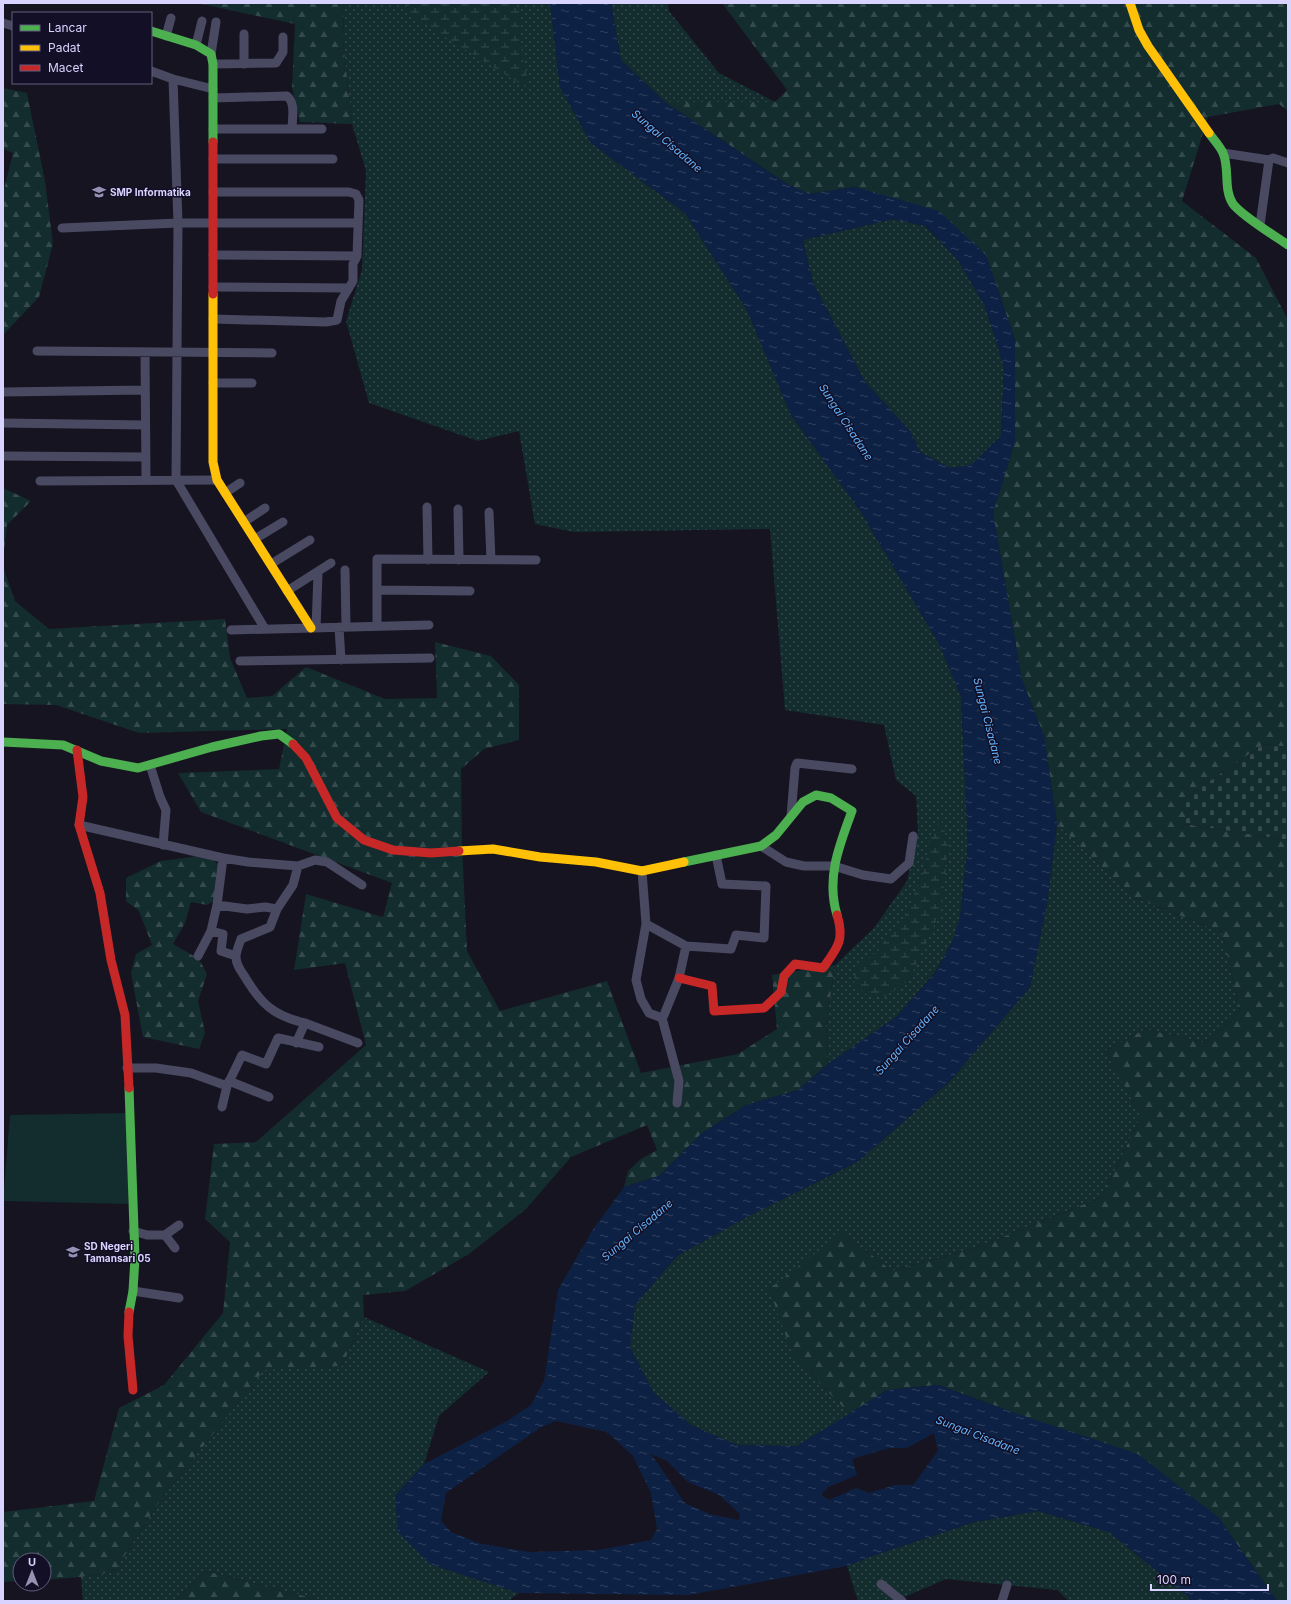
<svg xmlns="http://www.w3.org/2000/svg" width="1291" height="1604" font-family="Inter,sans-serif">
<defs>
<pattern id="grass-dots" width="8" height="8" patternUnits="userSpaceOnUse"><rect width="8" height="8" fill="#132c2d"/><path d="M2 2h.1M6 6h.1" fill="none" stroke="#354a4c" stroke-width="1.8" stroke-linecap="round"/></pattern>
<pattern id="forest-firs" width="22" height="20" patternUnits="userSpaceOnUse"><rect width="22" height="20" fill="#132c2d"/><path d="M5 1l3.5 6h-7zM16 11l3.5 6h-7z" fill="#354a4c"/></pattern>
<pattern id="wetland-marsh" width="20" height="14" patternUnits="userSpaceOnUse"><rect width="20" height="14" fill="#132c2d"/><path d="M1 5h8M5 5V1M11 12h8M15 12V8" fill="none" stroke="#354a4c"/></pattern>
<pattern id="cemetery-stones" width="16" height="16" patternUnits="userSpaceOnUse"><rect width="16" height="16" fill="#132c2d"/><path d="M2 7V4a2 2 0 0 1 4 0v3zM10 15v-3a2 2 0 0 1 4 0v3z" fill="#354a4c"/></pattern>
<pattern id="water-ripples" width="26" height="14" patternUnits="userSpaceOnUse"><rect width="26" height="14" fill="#0d2144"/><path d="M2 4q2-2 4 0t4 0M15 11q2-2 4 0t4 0" fill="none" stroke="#304060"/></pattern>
</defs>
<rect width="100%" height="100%" fill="#161421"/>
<!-- grass -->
<path fill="url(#grass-dots)" d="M 344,3 L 550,3 L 560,87 L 591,143 L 685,213 L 747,310 L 791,415 L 861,512 L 939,644 L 961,696 L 968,844 L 960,917 L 953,940 L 936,971 L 896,1017 L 828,1064 L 826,1025 L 835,965 L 874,928 L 907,881 L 918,831 L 916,796 L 896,780 L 884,725 L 785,710 L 770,529 L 574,532 L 535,524 L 519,431 L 478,441 L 369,403 L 346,321 L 362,270 L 366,171 L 352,124 L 343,41 Z
M 611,3 L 668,3 L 669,11 L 719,73 L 775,102 L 665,102 L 621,60 Z
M 893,219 L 925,226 L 958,260 L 985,306 L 1004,367 L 1001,436 L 971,465 L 950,468 L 920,452 L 910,431 L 865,382 L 813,283 L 803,240 Z
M 1057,824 L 1135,898 L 1222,932 L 1240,1011 L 1207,1043 L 1145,1029 L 1105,1051 L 1141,1116 L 1102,1197 L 978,1247 L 892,1271 L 843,1232 L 793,1356 L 850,1414 L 797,1446 L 737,1445 L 691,1425 L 653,1392 L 630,1347 L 635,1305 L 677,1256 L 745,1218 L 857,1162 L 950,1081 L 1030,987 L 1047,903 Z
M 364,1317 L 489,1372 L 439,1416 L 424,1464 L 395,1496 L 430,1564 L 519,1593 L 508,1601 L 324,1601 L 206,1571 L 175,1601 L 83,1601 L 81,1577 L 114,1572 L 159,1502 L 264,1369 L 342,1366 Z
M 1038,1511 L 1109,1532 L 1189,1597 L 1190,1601 L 1069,1601 L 1057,1590 L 946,1579 L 895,1601 L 858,1601 L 847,1566 L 875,1555 L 974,1522 Z"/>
<!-- forest -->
<path fill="url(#forest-firs)" d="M 197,3 L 344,3 L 343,41 L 352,124 L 300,122 L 292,87 L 295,24 Z
M 722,3 L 1288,3 L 1288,111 L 1279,104 L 1208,117 L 1182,201 L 1256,258 L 1288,320 L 1288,747 L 1264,744 L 1185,798 L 1185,824 L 1288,840 L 1288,1601 L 1277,1601 L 1218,1517 L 1018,1414 L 938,1385 L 887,1390 L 850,1414 L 793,1356 L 769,1289 L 843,1232 L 892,1271 L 978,1247 L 1102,1197 L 1141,1116 L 1105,1051 L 1145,1029 L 1207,1043 L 1240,1011 L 1222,932 L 1135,898 L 1057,824 L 1044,736 L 1022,680 L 993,513 L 1015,441 L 1015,340 L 986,255 L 855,187 L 809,194 L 787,184 L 665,102 L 775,102 L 787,90 Z
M 3,88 L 27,93 L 45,181 L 53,244 L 39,297 L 3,335 L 3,193 L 13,153 L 3,149 Z
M 3,488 L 31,501 L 7,525 L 3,562 Z
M 3,566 L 15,601 L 49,629 L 225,619 L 230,658 L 247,698 L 272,696 L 306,667 L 385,699 L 437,698 L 435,642 L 491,656 L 519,685 L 519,740 L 484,749 L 461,769 L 462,844 L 467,951 L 500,1011 L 607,981 L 641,1073 L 738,1054 L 777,1029 L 772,975 L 835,965 L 826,1025 L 828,1064 L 798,1090 L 746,1105 L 701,1134 L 659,1176 L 624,1187 L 628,1171 L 641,1159 L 657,1150 L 647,1125 L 571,1157 L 526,1209 L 469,1254 L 405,1291 L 363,1295 L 364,1317 L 342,1366 L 264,1370 L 159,1502 L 114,1572 L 81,1577 L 44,1580 L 44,1560 L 20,1560 L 20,1581 L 3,1582 L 3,1512 L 94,1501 L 119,1408 L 164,1385 L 223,1313 L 230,1242 L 205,1219 L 214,1144 L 256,1142 L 366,1045 L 345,963 L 294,970 L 306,894 L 383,917 L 392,883 L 201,812 L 178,773 L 279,769 L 287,729 L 139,733 L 56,705 L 3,704 Z
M 208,855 L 223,869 L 220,898 L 207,905 L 191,902 L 185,923 L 173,944 L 199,959 L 207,974 L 198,1001 L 205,1033 L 199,1049 L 143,1037 L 131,973 L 136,954 L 152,945 L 139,911 L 126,901 L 126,878 L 161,861 Z
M 206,1571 L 324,1601 L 175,1601 Z"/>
<!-- wetland -->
<path fill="url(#wetland-marsh)" d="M 405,3 L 513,3 L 519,10 L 522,53 L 530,90 L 410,15 Z
M 941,819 L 948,843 L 942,908 L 910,978 L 885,997 L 867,995 L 854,984 L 855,971 L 875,953 L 905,916 L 922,876 L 930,840 Z"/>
<!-- cemetery -->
<path fill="url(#cemetery-stones)" d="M 1264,744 L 1288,747 L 1288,840 L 1185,824 L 1185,798 Z"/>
<!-- park -->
<path fill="#132c2d" d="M 130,1113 L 128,1204 L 3,1201 L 10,1115 Z"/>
<!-- water -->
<path fill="url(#water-ripples)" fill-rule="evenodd" d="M 550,3 L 611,3 L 621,60 L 665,102 L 787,184 L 809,194 L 855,187 L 939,211 L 986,255 L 1015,340 L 1015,441 L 993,513 L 1022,680 L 1044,736 L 1057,824 L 1047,903 L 1030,987 L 950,1081 L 857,1162 L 745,1218 L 677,1256 L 635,1305 L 630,1347 L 653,1392 L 691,1425 L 737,1445 L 797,1446 L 887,1390 L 938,1385 L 1018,1414 L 1138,1454 L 1218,1517 L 1277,1601 L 1190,1601 L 1189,1597 L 1109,1532 L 1038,1511 L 974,1522 L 875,1555 L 847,1566 L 688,1595 L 519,1593 L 430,1564 L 398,1532 L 395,1496 L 424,1464 L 507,1421 L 531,1405 L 544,1381 L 558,1290 L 592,1231 L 624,1187 L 659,1176 L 701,1134 L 746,1105 L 798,1090 L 828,1064 L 896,1017 L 936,972 L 953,940 L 960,917 L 968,845 L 961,696 L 939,644 L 861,512 L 791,415 L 747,310 L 685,213 L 591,143 L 560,87 ZM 893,219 L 926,226 L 958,260 L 985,306 L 1004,367 L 1001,436 L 971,465 L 950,468 L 920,452 L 910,431 L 865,382 L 813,283 L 803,240 ZM 556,1421 L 607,1432 L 633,1456 L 651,1493 L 657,1529 L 651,1540 L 599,1550 L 529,1552 L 478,1543 L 451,1532 L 441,1521 L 446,1493 L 541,1427 ZM 934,1433 L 938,1451 L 913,1485 L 895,1485 L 869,1493 L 856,1488 L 829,1500 L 821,1495 L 828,1487 L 857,1475 L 852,1459 L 889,1448 L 907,1448 ZM 651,1454 L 667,1461 L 688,1482 L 719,1495 L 740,1514 L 739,1520 L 709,1514 L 685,1503 Z"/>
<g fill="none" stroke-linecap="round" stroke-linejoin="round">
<!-- street -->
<path stroke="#4a4962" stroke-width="9" d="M 3,23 L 13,26
M 244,34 L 244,64
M 166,36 L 171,18
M 196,45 L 202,21
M 211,54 L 216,22
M 213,64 L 276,63 L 283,52 L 283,37
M 151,71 L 173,79 L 178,223 L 176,480 L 265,629
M 173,79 L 213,89
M 213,98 L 287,96 C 296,103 292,119 292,129
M 213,129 L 322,129
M 1223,153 L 1269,160
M 213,159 L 333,159
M 1260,225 L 1269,160 L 1273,158 L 1288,163
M 62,228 L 178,223 L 357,223
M 213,255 L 357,256
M 213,287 L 349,288
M 213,319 L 326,322 L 337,320 L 341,301 L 353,281 L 353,264 L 357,256 L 359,200 L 356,194 L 349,192 L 213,192
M 37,351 L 272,353
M 145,352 L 146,480
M 213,383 L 252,383
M 3,392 L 145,390
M 3,423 L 145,425
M 3,456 L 145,457
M 40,481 L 217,480
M 225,493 L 240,483
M 427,507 L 428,560
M 458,509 L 459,560
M 489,512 L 491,560
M 244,522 L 265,508
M 255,539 L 283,522
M 271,564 L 310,540
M 345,570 L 346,627
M 377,590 L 470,591
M 287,591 L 331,563
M 377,626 L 377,559 L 536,560
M 339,627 L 341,660
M 316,628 L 318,573
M 231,630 L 429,625
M 240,661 L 430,658
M 150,765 L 160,797 L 166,810 L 163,845
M 791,816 L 795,768 L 797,763 L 852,769
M 79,825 L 223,858 L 248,862 L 298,866 L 315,860 L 327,862 L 362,885
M 761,846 L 786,862 L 804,866 L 834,866 L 863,875 L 891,879 L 909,863 L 913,836
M 298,866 L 293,885 L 277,909 L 270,927 L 241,939 C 239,945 236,951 236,957 C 236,965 241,971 245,977 C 261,1004 274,1016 305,1023
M 642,871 L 646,924 L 636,980 L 641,999 L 649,1013 L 662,1018 L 679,1081 L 677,1103
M 217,905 L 247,909 L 265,907 L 277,909
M 646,924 L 686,946 L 731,949 L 736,935 L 764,938 L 766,886 L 722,884 L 716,855
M 211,931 L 223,934 L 221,951 L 236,956
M 198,956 L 211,931 L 217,905 L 223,858
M 662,1018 L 664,1015 L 679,978 L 686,946
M 296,1043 L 305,1023 L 358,1043
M 127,1068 L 156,1068 L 191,1073 L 227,1086
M 229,1081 L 269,1097
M 222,1107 L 227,1086 L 242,1055 L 266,1064 L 278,1038 L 319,1047
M 133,1231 L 147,1235 L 165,1235 L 175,1248
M 165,1235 L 179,1225
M 133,1291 L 179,1298
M 881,1584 L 902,1601
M 1002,1601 L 1007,1585"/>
<!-- fast -->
<path stroke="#4caf50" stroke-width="9" d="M 151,31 L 196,45 L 211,54 L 213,64 L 213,142
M 1209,133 C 1213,139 1220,146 1223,153 C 1230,169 1223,189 1233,204 C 1242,216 1275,236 1288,245
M 3,742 L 63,745 L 101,761 L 138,768 L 212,747 L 261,736 L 279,734 L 293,744
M 684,862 L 761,846 L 776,835 L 803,802 L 816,795 L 831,798 L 852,811 C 839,846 826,878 837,915
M 129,1312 L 133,1291 L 135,1258 L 129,1088"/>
<!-- slow -->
<path stroke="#ffc107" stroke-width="9" d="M 1130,3 L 1139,30 L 1148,46 L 1209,133
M 213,294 L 213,462 L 217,480 L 311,628
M 459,851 L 493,849 L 540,857 L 596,862 L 642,871 L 684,862"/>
<!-- jam -->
<path stroke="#c62828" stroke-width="9" d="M 213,142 L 213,294
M 293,744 L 306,758 L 337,818 L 364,840 L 393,850 L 431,853 L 459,851
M 77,750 L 83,797 L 79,825 L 100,893 L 111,960 L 125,1015 L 129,1088
M 679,978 L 712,986 L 714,1011 L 764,1008 L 781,992 L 784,976 L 795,964 L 823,968 C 837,948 845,941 837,915
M 129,1312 L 128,1336 L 133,1390"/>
</g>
<!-- icons -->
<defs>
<g id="school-bare" transform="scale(1.08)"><path d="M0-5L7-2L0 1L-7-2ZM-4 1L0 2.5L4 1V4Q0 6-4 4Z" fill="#9591b1" stroke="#130f26" stroke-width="2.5" paint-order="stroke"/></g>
</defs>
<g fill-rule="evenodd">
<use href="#school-bare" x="99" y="192"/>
<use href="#school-bare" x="73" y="1252"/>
</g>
<g text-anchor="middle" stroke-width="3" stroke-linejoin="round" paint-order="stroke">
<!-- poi labels -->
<g font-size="10" font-weight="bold" fill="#d9d4ff" stroke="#130f26" text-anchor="start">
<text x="110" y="196">SMP Informatika</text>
<text x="84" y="1250">SD Negeri<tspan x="84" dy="12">Tamansari 05</tspan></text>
</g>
<!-- water labels -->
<g font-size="11" font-style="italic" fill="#62b6ff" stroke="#130f26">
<text transform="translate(667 141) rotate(41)" y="4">Sungai Cisadane</text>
<text transform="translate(846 422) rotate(57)" y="4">Sungai Cisadane</text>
<text transform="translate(988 721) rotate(76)" y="4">Sungai Cisadane</text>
<text transform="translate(907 1040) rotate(-48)" y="4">Sungai Cisadane</text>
<text transform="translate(637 1230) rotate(-40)" y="4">Sungai Cisadane</text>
<text transform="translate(978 1435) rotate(21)" y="4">Sungai Cisadane</text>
</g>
</g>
<!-- border -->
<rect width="1291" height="1604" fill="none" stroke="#d9d4ff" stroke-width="8"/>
<!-- legend -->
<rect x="12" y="12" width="140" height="72" fill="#130f26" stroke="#625e7d"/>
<rect x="20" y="25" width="20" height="6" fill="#4caf50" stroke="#625e7d"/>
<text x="48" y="32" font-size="12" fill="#d9d4ff">Lancar</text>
<rect x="20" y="45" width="20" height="6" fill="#ffc107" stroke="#625e7d"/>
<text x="48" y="52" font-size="12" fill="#d9d4ff">Padat</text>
<rect x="20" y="65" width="20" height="6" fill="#c62828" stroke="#625e7d"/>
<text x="48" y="72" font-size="12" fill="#d9d4ff">Macet</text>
<!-- north arrow -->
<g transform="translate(32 1572)"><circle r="19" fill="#130f26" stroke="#625e7d"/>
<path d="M0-3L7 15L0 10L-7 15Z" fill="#9591b1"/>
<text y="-6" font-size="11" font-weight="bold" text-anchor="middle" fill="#d9d4ff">U</text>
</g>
<!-- scale -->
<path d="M1151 1584v6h117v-6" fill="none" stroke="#d9d4ff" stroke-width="2"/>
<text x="1157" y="1584" font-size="12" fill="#d9d4ff" stroke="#130f26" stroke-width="3" paint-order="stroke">100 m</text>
</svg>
